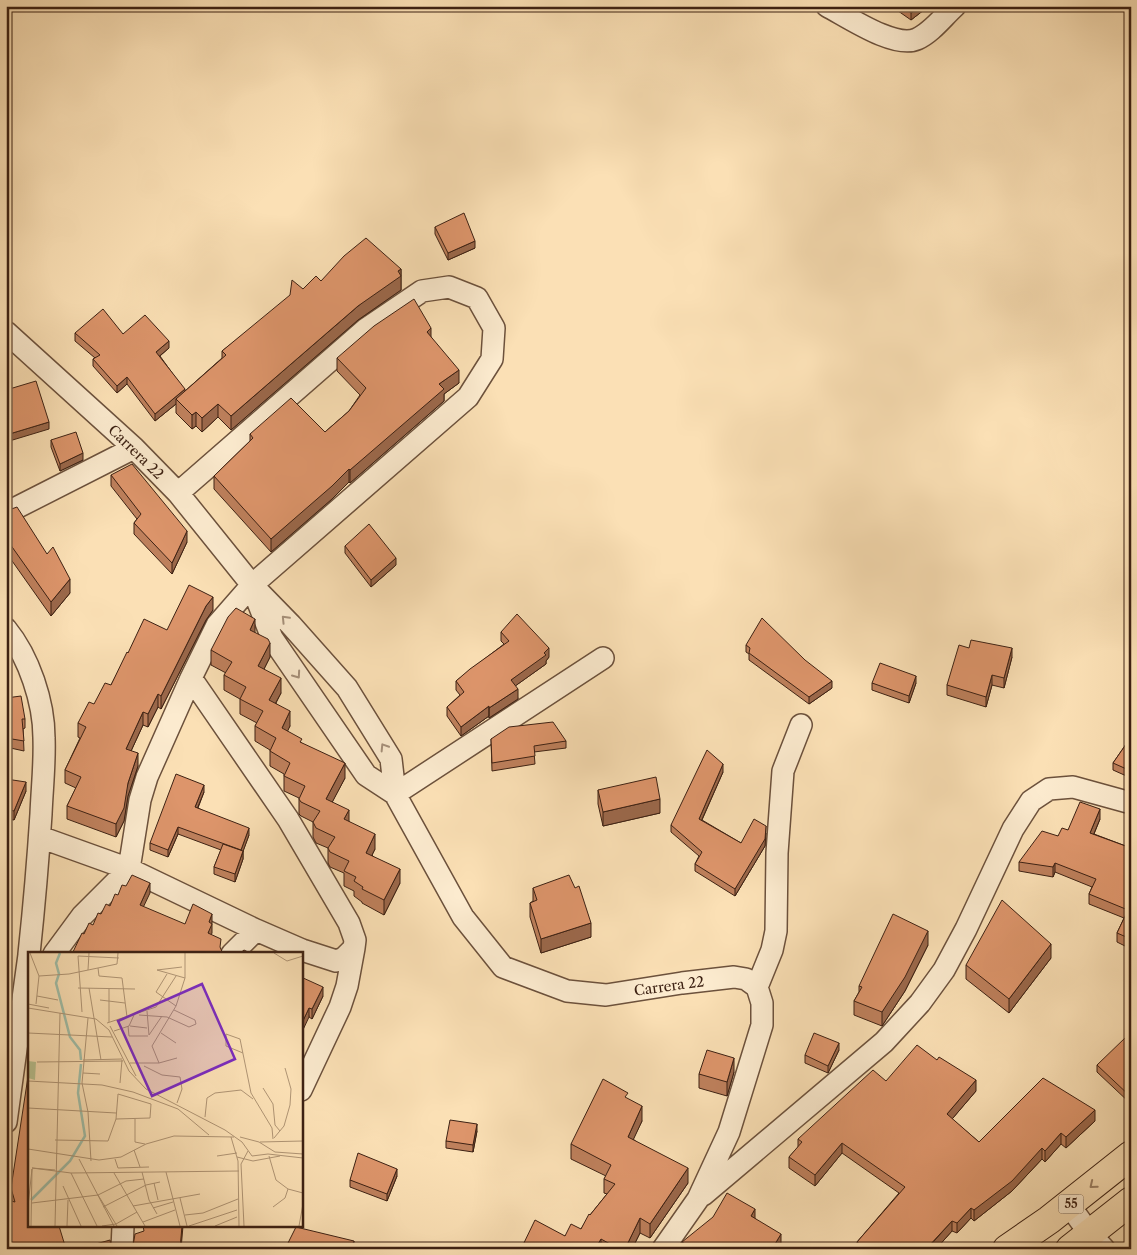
<svg xmlns="http://www.w3.org/2000/svg" width="1137" height="1255" font-family="'Libre Caslon Text',serif">
<rect width="100%" height="100%" fill="#fbe0b5"/>
<filter id="stains"><feTurbulence type="fractalNoise" baseFrequency=".004" numOctaves="4"/><feColorMatrix values="0 0 0 0 .2 0 0 0 0 .09 0 0 0 0 .02 0 0 0 .5 -.17"/></filter>
<radialGradient id="worn" r=".72"><stop offset=".6" stop-color="#630" stop-opacity="0"/><stop offset="1" stop-color="#630" stop-opacity=".3"/></radialGradient>
<g fill="none" stroke-linecap="round" stroke-linejoin="round">
<!-- minor casing -->
<g stroke="#6c513c" stroke-width="24">
<path id="minor" d="M 827,6 C 848,17 895,49 917,39 C 931,33 943,17 955,6
M 6,332 L 134,448 L 178,493 L 252,585 L 291,625 L 347,688 L 391,759 L 395,794 L 463,917 L 503,967 L 567,991 L 606,995 L 682,983 L 734,977 L 746,979 L 757,987 L 762,1003 L 762,1025 L 729,1132 L 698,1199 L 663,1249
M 6,513 L 134,448
M 254,592 L 272,638 L 366,775 L 395,794
M 6,629 C 29,657 44,702 44,738 C 45,763 42,789 41,814 C 38,861 34,907 29,954
M 395,794 L 603,658
M 40,837 L 129,869 L 256,930 L 302,950 L 336,961 L 344,958 L 354,948 L 355,940 L 349,923 L 288,819 L 191,678
M 54,954 L 82,916 L 129,869 L 140,800 L 147,777 L 191,678 L 217,625 L 252,585 L 468,397 L 492,359 L 494,328 L 477,298 L 449,287 L 422,291 L 366,329 L 178,493
M 232,954 L 256,930
M 757,987 L 772,950 L 776,931 L 777,853 L 783,771 L 801,725
M 301,1090 L 340,1007 L 347,986 L 354,948
M 6,1122 L 29,955
M 703,1195 L 884,1042 L 920,1003 L 944,970 L 966,929 L 1013,829 L 1031,801 L 1049,789 L 1073,787 L 1131,803
M 1069,1205 L 1090,1234 L 1104,1249
M 122,1249 L 123,1226"/>
</g>
<!-- trunk casing -->
<g stroke="#3d2113" stroke-width="30">
<path id="trunk" d="M 1007,1249 L 1049,1220 L 1131,1155
M 1070,1249 L 1131,1201"/>
</g>
<!-- minor -->
<use href="#minor" stroke="#fcebcf" stroke-width="21"/>
<!-- trunk -->
<use href="#trunk" stroke="#fbe0b5" stroke-width="28"/>
</g>
<!-- wall -->
<path fill="#be805c" stroke="#3d2113" d="M 891,6 L 929,6 L 911,20 Z
M 435,227 L 475,248 L 448,260 L 435,234 Z
M 401,269 L 401,290 L 358,320 L 231,430 L 218,417 L 202,432 L 196,426 L 192,429 L 176,413 L 176,404 L 155,421 L 127,384 L 117,393 L 93,366 L 93,359 L 95,358 L 75,341 L 75,333 L 169,348 L 160,356 L 185,391 L 222,358 L 222,351 L 303,289 L 321,281 Z
M 431,337 L 459,383 L 444,394 L 444,401 L 350,483 L 349,482 L 332,499 L 271,552 L 214,489 L 214,476 L 250,441 L 250,434 L 325,432 L 349,411 L 360,395 L 337,371 L 337,358 Z
M 51,440 L 83,460 L 60,471 L 51,447 Z
M 111,475 L 187,542 L 172,574 L 134,534 L 134,523 L 137,519 L 111,486 Z
M 6,511 L 70,593 L 51,616 L 10,558 L 6,562 Z
M 345,546 L 396,565 L 371,587 L 345,553 Z
M 213,610 L 206,620 L 161,709 L 158,707 L 148,727 L 143,725 L 131,751 L 138,766 L 128,796 L 124,821 L 116,837 L 67,819 L 67,806 L 76,788 L 65,783 L 65,770 L 80,738 L 78,737 L 78,723 L 111,685 L 128,653 Z
M 501,632 L 549,657 L 546,661 L 546,664 L 515,686 L 518,699 L 489,718 L 489,716 L 461,736 L 447,716 L 447,707 L 460,695 L 456,690 L 456,681 L 504,644 L 501,641 Z
M 255,633 L 270,657 L 264,669 L 281,693 L 276,703 L 290,726 L 287,731 L 345,778 L 332,802 L 349,821 L 375,849 L 372,855 L 400,883 L 384,915 L 362,903 L 362,902 L 354,896 L 354,891 L 344,886 L 344,873 L 330,867 L 328,863 L 328,848 L 316,843 L 313,837 L 313,822 L 301,816 L 299,814 L 299,798 L 284,791 L 284,774 L 270,766 L 270,750 L 255,741 L 255,726 L 257,723 L 240,714 L 240,699 L 224,690 L 224,675 L 226,673 L 211,665 L 211,650 Z
M 746,645 L 832,688 L 809,704 L 749,660 L 749,654 L 746,652 Z
M 969,648 L 1012,657 L 1004,688 L 992,685 L 986,707 L 947,695 L 947,685 Z
M 872,683 L 916,683 L 909,703 L 872,690 Z
M 6,698 L 25,719 L 25,728 L 23,729 L 24,751 L 6,747 Z
M 1131,737 L 1131,778 L 1113,770 L 1113,763 Z
M 491,739 L 566,741 L 566,748 L 534,752 L 535,764 L 492,771 Z
M 723,772 L 702,820 L 741,843 L 766,833 L 765,846 L 735,896 L 695,871 L 695,864 L 699,856 L 671,832 L 671,825 Z
M 6,779 L 26,791 L 14,820 L 6,819 Z
M 598,790 L 660,813 L 603,826 L 598,804 Z
M 204,792 L 198,808 L 249,835 L 243,851 L 243,859 L 235,882 L 214,874 L 214,867 L 221,850 L 178,834 L 168,857 L 150,850 L 150,843 Z
M 1100,819 L 1094,834 L 1131,848 L 1131,949 L 1117,942 L 1117,933 L 1124,918 L 1089,904 L 1089,894 L 1092,887 L 1055,872 L 1053,877 L 1019,871 L 1019,862 L 1058,836 L 1068,830 Z
M 533,888 L 591,937 L 541,953 L 530,917 L 530,903 L 533,901 Z
M 928,945 L 905,991 L 882,1026 L 854,1015 L 854,1001 L 859,992 L 859,986 Z
M 1051,958 L 1009,1013 L 966,979 L 966,965 Z
M 301,977 L 323,996 L 312,1019 L 309,1017 Z
M 1131,1042 L 1131,1104 L 1097,1072 L 1097,1065 Z
M 839,1050 L 828,1073 L 805,1063 L 805,1055 Z
M 734,1072 L 727,1096 L 699,1088 L 699,1074 Z
M 886,1081 L 976,1091 L 952,1119 L 979,1142 L 1095,1121 L 1066,1148 L 1061,1144 L 1045,1162 L 1042,1159 L 1012,1191 L 974,1221 L 971,1218 L 957,1233 L 952,1231 L 936,1249 L 857,1249 L 857,1242 L 899,1193 L 842,1153 L 815,1186 L 789,1168 L 789,1157 L 798,1147 L 798,1139 Z
M 628,1099 L 642,1121 L 633,1139 L 688,1183 L 650,1238 L 640,1233 L 632,1249 L 521,1249 L 565,1236 L 581,1229 L 590,1215 L 607,1194 L 604,1193 L 604,1179 L 606,1176 L 571,1159 L 571,1144 Z
M 477,1131 L 473,1152 L 446,1148 L 446,1141 Z
M 397,1176 L 387,1201 L 350,1187 L 350,1180 Z
M 11,1188 L 29,1226 L 11,1221 L 12,1201 L 11,1197 Z
M 755,1218 L 781,1244 L 778,1249 L 682,1249 L 682,1242 Z"/>
<!-- shaded-wall -->
<path fill="#9b684b" stroke="#3d2113" d="M 920,6 L 929,6 L 911,20 L 911,13 Z
M 475,241 L 475,248 L 448,260 L 448,253 Z
M 401,269 L 401,290 L 358,320 L 231,430 L 231,416 Z
M 431,328 L 431,341 L 427,332 Z
M 169,341 L 169,348 L 156,359 L 156,352 Z
M 459,370 L 459,383 L 444,394 L 444,401 L 350,483 L 350,470 L 439,384 Z
M 127,377 L 127,384 L 117,393 L 117,386 Z
M 185,389 L 185,396 L 176,399 L 176,404 L 155,421 L 155,414 Z
M 218,404 L 218,417 L 202,432 L 202,418 Z
M 196,412 L 196,426 L 192,429 L 192,415 Z
M 49,422 L 49,429 L 6,442 L 6,435 Z
M 83,453 L 83,460 L 60,471 L 60,464 Z
M 349,469 L 349,482 L 332,499 L 271,552 L 271,539 Z
M 187,531 L 187,542 L 172,574 L 172,563 Z
M 10,544 L 10,558 L 6,562 L 6,548 Z
M 396,558 L 396,565 L 371,587 L 371,580 Z
M 70,579 L 70,593 L 51,616 L 51,602 Z
M 213,597 L 213,610 L 206,620 L 161,709 L 161,696 L 206,606 Z
M 255,619 L 255,634 L 250,630 Z
M 270,643 L 270,657 L 258,681 L 258,666 Z
M 549,648 L 549,657 L 546,661 L 546,664 L 511,689 L 511,680 Z
M 1012,648 L 1012,657 L 1004,688 L 1004,678 Z
M 992,675 L 992,685 L 986,707 L 986,697 Z
M 916,676 L 916,683 L 909,703 L 909,696 Z
M 281,678 L 281,693 L 269,715 L 269,700 Z
M 832,681 L 832,688 L 809,704 L 809,697 Z
M 518,689 L 518,699 L 489,718 L 489,708 Z
M 158,694 L 158,707 L 148,727 L 148,714 Z
M 489,706 L 489,716 L 461,736 L 461,727 Z
M 290,711 L 290,726 L 282,743 L 282,728 Z
M 143,712 L 143,725 L 126,762 L 126,749 Z
M 138,753 L 138,766 L 128,796 L 124,821 L 116,837 L 116,824 L 128,783 Z
M 345,763 L 345,778 L 326,814 L 326,799 Z
M 723,764 L 723,772 L 699,826 L 699,819 Z
M 26,782 L 26,791 L 14,820 L 14,811 Z
M 204,785 L 204,792 L 195,814 L 195,807 Z
M 660,799 L 660,813 L 603,826 L 603,812 Z
M 1100,809 L 1100,819 L 1090,843 L 1090,833 Z
M 349,810 L 349,825 L 344,819 Z
M 766,826 L 765,846 L 735,896 L 735,889 Z
M 178,827 L 178,834 L 168,857 L 168,850 Z
M 249,828 L 249,835 L 241,857 L 241,850 Z
M 375,834 L 375,849 L 366,867 L 366,853 Z
M 243,851 L 243,859 L 235,882 L 235,874 Z
M 1055,863 L 1055,872 L 1053,877 L 1053,867 Z
M 400,869 L 400,883 L 384,915 L 384,900 Z
M 150,883 L 150,893 L 140,914 L 140,905 Z
M 212,914 L 212,933 L 208,942 L 209,922 Z
M 591,923 L 591,937 L 541,953 L 541,939 Z
M 928,931 L 928,945 L 905,991 L 882,1026 L 882,1012 Z
M 1051,944 L 1051,958 L 1009,1013 L 1009,999 Z
M 323,987 L 323,996 L 312,1019 L 312,1009 Z
M 309,1008 L 309,1017 L 301,1034 L 301,1025 Z
M 839,1043 L 839,1050 L 828,1073 L 828,1066 Z
M 734,1058 L 734,1072 L 727,1096 L 727,1082 Z
M 976,1080 L 976,1091 L 947,1125 L 947,1114 Z
M 642,1106 L 642,1121 L 628,1151 L 628,1137 Z
M 1095,1110 L 1095,1121 L 1066,1148 L 1066,1137 Z
M 477,1124 L 477,1131 L 473,1152 L 473,1145 Z
M 1061,1133 L 1061,1144 L 1045,1162 L 1045,1151 Z
M 842,1143 L 842,1153 L 815,1186 L 815,1175 Z
M 1042,1148 L 1042,1159 L 1012,1191 L 974,1221 L 974,1210 Z
M 688,1168 L 688,1183 L 650,1238 L 650,1224 Z
M 397,1169 L 397,1176 L 387,1201 L 387,1194 Z
M 971,1208 L 971,1218 L 957,1233 L 957,1223 Z
M 755,1209 L 755,1219 L 751,1216 Z
M 640,1218 L 640,1233 L 632,1249 L 625,1249 Z
M 952,1221 L 952,1231 L 936,1249 L 927,1249 Z
M 182,1226 L 183,1226 L 181,1249 L 180,1249 Z
M 781,1234 L 781,1244 L 778,1249 L 772,1249 Z
M 601,1239 L 601,1249 L 595,1249 Z
M 354,1241 L 354,1249 L 351,1249 Z"/>
<!-- building -->
<path fill="#dd956b" stroke="#3d2113" d="M 902,6 L 920,6 L 911,13 Z
M 464,213 L 475,241 L 448,253 L 435,227 Z
M 366,238 L 401,269 L 398,271 L 401,276 L 358,306 L 231,416 L 218,404 L 202,418 L 196,412 L 192,415 L 176,399 L 226,355 L 222,351 L 290,295 L 292,280 L 303,289 L 316,276 L 321,281 L 344,256 Z
M 414,299 L 431,328 L 427,332 L 459,370 L 439,384 L 444,389 L 350,470 L 349,469 L 332,486 L 271,539 L 214,476 L 253,438 L 250,434 L 291,398 L 325,432 L 349,411 L 366,388 L 337,358 L 374,326 Z
M 103,309 L 123,334 L 145,315 L 169,341 L 156,352 L 185,389 L 155,414 L 127,377 L 117,386 L 93,359 L 100,355 L 75,333 Z
M 36,381 L 49,422 L 6,435 L 6,390 Z
M 76,432 L 83,453 L 60,464 L 51,440 Z
M 132,464 L 187,531 L 172,563 L 134,523 L 141,514 L 111,475 Z
M 17,507 L 47,554 L 53,547 L 70,579 L 51,602 L 10,544 L 6,548 L 6,511 Z
M 369,524 L 396,558 L 371,580 L 345,546 Z
M 189,585 L 213,597 L 206,606 L 161,696 L 158,694 L 148,714 L 143,712 L 126,749 L 138,753 L 128,783 L 124,808 L 116,824 L 67,806 L 81,777 L 65,770 L 86,727 L 78,723 L 89,702 L 94,704 L 105,683 L 111,685 L 127,652 L 128,653 L 144,619 L 167,630 Z
M 236,608 L 255,619 L 250,630 L 268,639 L 270,643 L 258,666 L 281,678 L 269,700 L 290,711 L 282,728 L 302,739 L 300,742 L 345,763 L 326,799 L 349,810 L 344,819 L 375,834 L 366,853 L 400,869 L 384,900 L 362,889 L 363,887 L 354,881 L 356,877 L 344,871 L 349,861 L 330,852 L 328,848 L 335,837 L 316,828 L 313,822 L 320,811 L 301,802 L 299,799 L 305,786 L 284,776 L 290,763 L 270,751 L 276,738 L 255,726 L 263,711 L 240,699 L 246,687 L 224,675 L 232,662 L 211,650 L 228,617 Z
M 517,614 L 549,648 L 544,653 L 546,655 L 511,680 L 518,689 L 489,708 L 489,706 L 461,727 L 447,707 L 464,692 L 456,681 L 470,669 L 509,641 L 501,632 Z
M 762,618 L 805,660 L 832,681 L 809,697 L 749,653 L 750,648 L 746,645 Z
M 971,640 L 1012,648 L 1004,678 L 992,675 L 986,697 L 947,685 L 959,645 L 969,648 Z
M 880,663 L 916,676 L 909,696 L 872,683 Z
M 21,696 L 25,719 L 22,719 L 24,741 L 6,738 L 6,698 Z
M 553,722 L 566,741 L 534,746 L 535,756 L 492,763 L 491,739 L 509,727 Z
M 1131,737 L 1131,771 L 1113,763 Z
M 707,750 L 723,764 L 699,819 L 741,843 L 754,819 L 766,826 L 765,839 L 735,889 L 695,864 L 702,852 L 671,825 Z
M 176,774 L 204,785 L 195,807 L 249,828 L 241,850 L 178,827 L 168,850 L 150,843 Z
M 656,777 L 660,799 L 603,812 L 598,790 Z
M 6,779 L 26,782 L 14,811 L 6,809 Z
M 1080,802 L 1100,809 L 1090,833 L 1131,848 L 1131,939 L 1117,933 L 1128,910 L 1089,894 L 1096,879 L 1055,863 L 1053,867 L 1019,862 L 1042,831 L 1058,836 L 1062,828 L 1068,830 Z
M 223,844 L 243,851 L 235,874 L 214,867 Z
M 132,875 L 150,883 L 140,905 L 185,924 L 193,904 L 212,914 L 209,922 L 212,924 L 208,933 L 221,939 L 220,947 L 223,954 L 72,954 L 82,933 L 84,934 L 89,923 L 93,925 L 98,913 L 101,914 L 106,904 L 110,906 L 115,894 L 118,895 L 122,885 L 126,886 Z
M 569,875 L 575,888 L 579,886 L 591,923 L 541,939 L 530,903 L 537,900 L 533,888 Z
M 1002,900 L 1051,944 L 1009,999 L 966,965 Z
M 893,914 L 928,931 L 905,977 L 882,1012 L 854,1001 L 862,987 L 859,986 Z
M 244,950 L 252,954 L 239,954 Z
M 301,977 L 323,987 L 312,1009 L 309,1008 L 301,1025 Z
M 814,1033 L 839,1043 L 828,1066 L 805,1055 Z
M 1126,1037 L 1131,1042 L 1131,1097 L 1097,1065 Z
M 917,1045 L 937,1060 L 939,1057 L 976,1080 L 947,1114 L 979,1142 L 1043,1078 L 1095,1110 L 1066,1137 L 1061,1133 L 1045,1151 L 1042,1148 L 1012,1181 L 974,1210 L 971,1208 L 957,1223 L 952,1221 L 927,1248 L 925,1247 L 923,1249 L 866,1249 L 857,1242 L 905,1187 L 842,1143 L 815,1175 L 789,1157 L 802,1142 L 798,1139 L 873,1070 L 886,1081 Z
M 707,1050 L 734,1058 L 727,1082 L 699,1074 Z
M 29,1070 L 29,1226 L 59,1226 L 66,1249 L 6,1249 L 6,1229 L 7,1222 L 11,1221 L 11,1201 L 15,1202 L 11,1188 Z
M 603,1079 L 628,1093 L 625,1097 L 642,1106 L 628,1137 L 688,1168 L 650,1224 L 640,1218 L 625,1249 L 619,1249 L 601,1239 L 595,1249 L 521,1249 L 535,1220 L 565,1236 L 571,1224 L 581,1229 L 589,1214 L 590,1215 L 615,1184 L 604,1179 L 611,1165 L 571,1144 Z
M 450,1120 L 477,1124 L 473,1145 L 446,1141 Z
M 358,1153 L 397,1169 L 387,1194 L 350,1180 Z
M 727,1193 L 755,1209 L 751,1216 L 781,1234 L 772,1249 L 694,1249 L 682,1242 L 713,1217 Z
M 143,1226 L 182,1226 L 180,1249 L 130,1249 L 133,1246 L 135,1234 L 144,1231 Z
M 296,1227 L 354,1241 L 351,1248 L 353,1249 L 285,1249 Z
M 110,1240 L 111,1246 L 114,1249 L 78,1249 Z"/>
<!-- one-way arrows -->
<defs><path id="oneway-chevron" d="M-2-3.5L2.5 0L-2 3.5" fill="none" stroke-width="1.6" stroke-linecap="round" stroke-linejoin="round" transform="scale(1.25)"/></defs>
<g stroke="#a6907a">
<use href="#oneway-chevron" transform="translate(285 619) rotate(-134)"/>
<use href="#oneway-chevron" transform="translate(297 675) rotate(55)"/>
<use href="#oneway-chevron" transform="translate(384 747) rotate(-122)"/>
</g>
<use stroke="#9c8064" href="#oneway-chevron" transform="translate(1093 1185) rotate(141)"/>
<g text-anchor="middle" stroke-width="4.5" stroke-linejoin="round" paint-order="stroke">
<!-- shield labels -->
<rect fill="#fcebcf" stroke="#765e4b" stroke-width="1" x="1058.5" y="1194.5" width="25" height="19" rx="4"/>
<g font-size="12" font-weight="bold" fill="#3d2113">
<text x="1071" y="1208">55</text>
</g>
<!-- street labels -->
<g font-size="14" fill="#3d2113" stroke="#fcebcf">
<text transform="translate(136 452) rotate(44)" y="5">Carrera 22</text>
<text transform="translate(669 986) rotate(-8)" y="5">Carrera 22</text>
</g>
</g>
<!-- overview -->
<g transform="translate(28 952)">
<rect width="275" height="275" fill="#fbe0b5"/>
<path d="M 0,109 L 8,110 L 7,128 L 0,126 Z" fill="#bac391"/>
<path fill="none" stroke="#a0bea8" stroke-width="2.5" d="M 32,1 L 28,11 L 31,22 L 28,31 L 42,85 L 52,98 L 53,108M 3,248 L 42,209 L 57,184 L 50,141 L 53,112"/>
<path fill="none" stroke="#af9474" stroke-width="1" d="M 2,1 L 11,24 L 8,52M 246,1 L 259,9 L 275,4M 154,15 L 129,18 L 157,26M 70,16 L 71,24 L 94,26 L 99,65M 60,18 L 61,1M 139,22 L 128,40 L 148,54M 11,24 L 41,22 L 89,12 L 90,1M 50,36 L 107,37M 61,36 L 73,108M 81,37 L 81,70M 9,44 L 30,48M 72,48 L 97,51M 0,52 L 21,56M 0,56 L 68,67 L 81,78 L 101,119 L 118,137 L 197,178 L 214,190 L 224,204 L 240,202 L 275,206M 119,59 L 121,83 L 134,64M 54,60 L 50,4 L 91,6M 111,63 L 139,65 L 161,75 L 168,72 L 167,68 L 146,58M 60,66 L 54,131 L 60,160 L 63,209M 79,71 L 128,55 L 148,24M 82,74 L 108,124M 100,74 L 101,84 L 120,84M 102,74 L 119,76M 86,79 L 101,74 L 106,63M 0,81 L 84,85M 133,81 L 148,91M 215,101 L 198,94 L 198,82 L 212,87 L 223,141 L 244,176 L 245,187M 55,108 L 94,107M 9,110 L 95,109M 102,111 L 131,111 L 124,94 L 148,54 L 157,26 L 157,1M 131,111 L 149,106M 116,114 L 134,123 L 152,125 L 154,137 L 149,151M 55,121 L 72,122M 0,129 L 74,133 L 105,140 L 150,157 L 181,183M 92,131 L 94,108M 235,136 L 245,152 L 247,173 L 252,179M 0,156 L 88,161M 177,165 L 179,146 L 187,141 L 213,138 L 225,147M 88,167 L 122,166 L 123,152M 107,167 L 107,190 L 117,192M 203,185 L 210,209 L 211,274M 212,185 L 231,190 L 247,200 L 275,202M 246,186 L 256,174 L 262,153 L 263,137 L 257,116M 27,188 L 80,189 L 88,167 L 90,142 L 123,152M 232,190 L 275,189M 0,197 L 71,208 L 93,205 L 118,192 L 146,184 L 206,185M 106,198 L 112,215M 189,204 L 209,201M 241,204 L 248,228 L 260,237 L 275,241M 209,205 L 225,209 L 252,204M 51,207 L 86,274M 87,207 L 90,216 L 121,215M 27,218 L 4,216 L 43,221 L 211,219M 114,220 L 121,248 L 129,262M 138,220 L 152,274M 43,221 L 69,274M 86,221 L 117,274M 126,231 L 130,248M 35,234 L 53,274M 70,243 L 89,274M 152,246 L 159,274M 4,251 L 70,243 L 98,229 L 116,227M 0,254 L 4,217M 105,254 L 172,242M 75,255 L 118,233 L 132,230M 245,255 L 257,246 L 260,237M 125,256 L 145,250M 157,263 L 175,261 L 210,247M 115,270 L 147,258M 3,274 L 4,217M 27,274 L 32,61M 39,274 L 40,248M 74,274 L 88,272 L 109,260M 161,274 L 209,258M 187,274 L 209,265M 216,274 L 213,212 L 220,199M 271,274 L 275,252"/>
<path fill="#7b2cbf" fill-opacity="0.15" stroke="#7b2cbf" stroke-width="2.5" d="M 174,32 L 207,107 L 124,144 L 90,69 Z"/>
<rect width="275" height="275" fill="none" stroke="#3d2113" stroke-width="2.5"/>
</g>
<!-- margin -->
<rect width="1137" height="1255" fill="none" stroke="#fbe0b5" stroke-width="25"/>
<rect x="8" y="8" width="1122" height="1240" fill="none" stroke="#3d2113" stroke-width="2.5"/>
<rect x="12" y="12" width="1112" height="1230" fill="none" stroke="#3d2113"/>
<rect width="100%" height="100%" filter="url(#stains)"/>
<rect width="100%" height="100%" fill="url(#worn)"/>
</svg>
